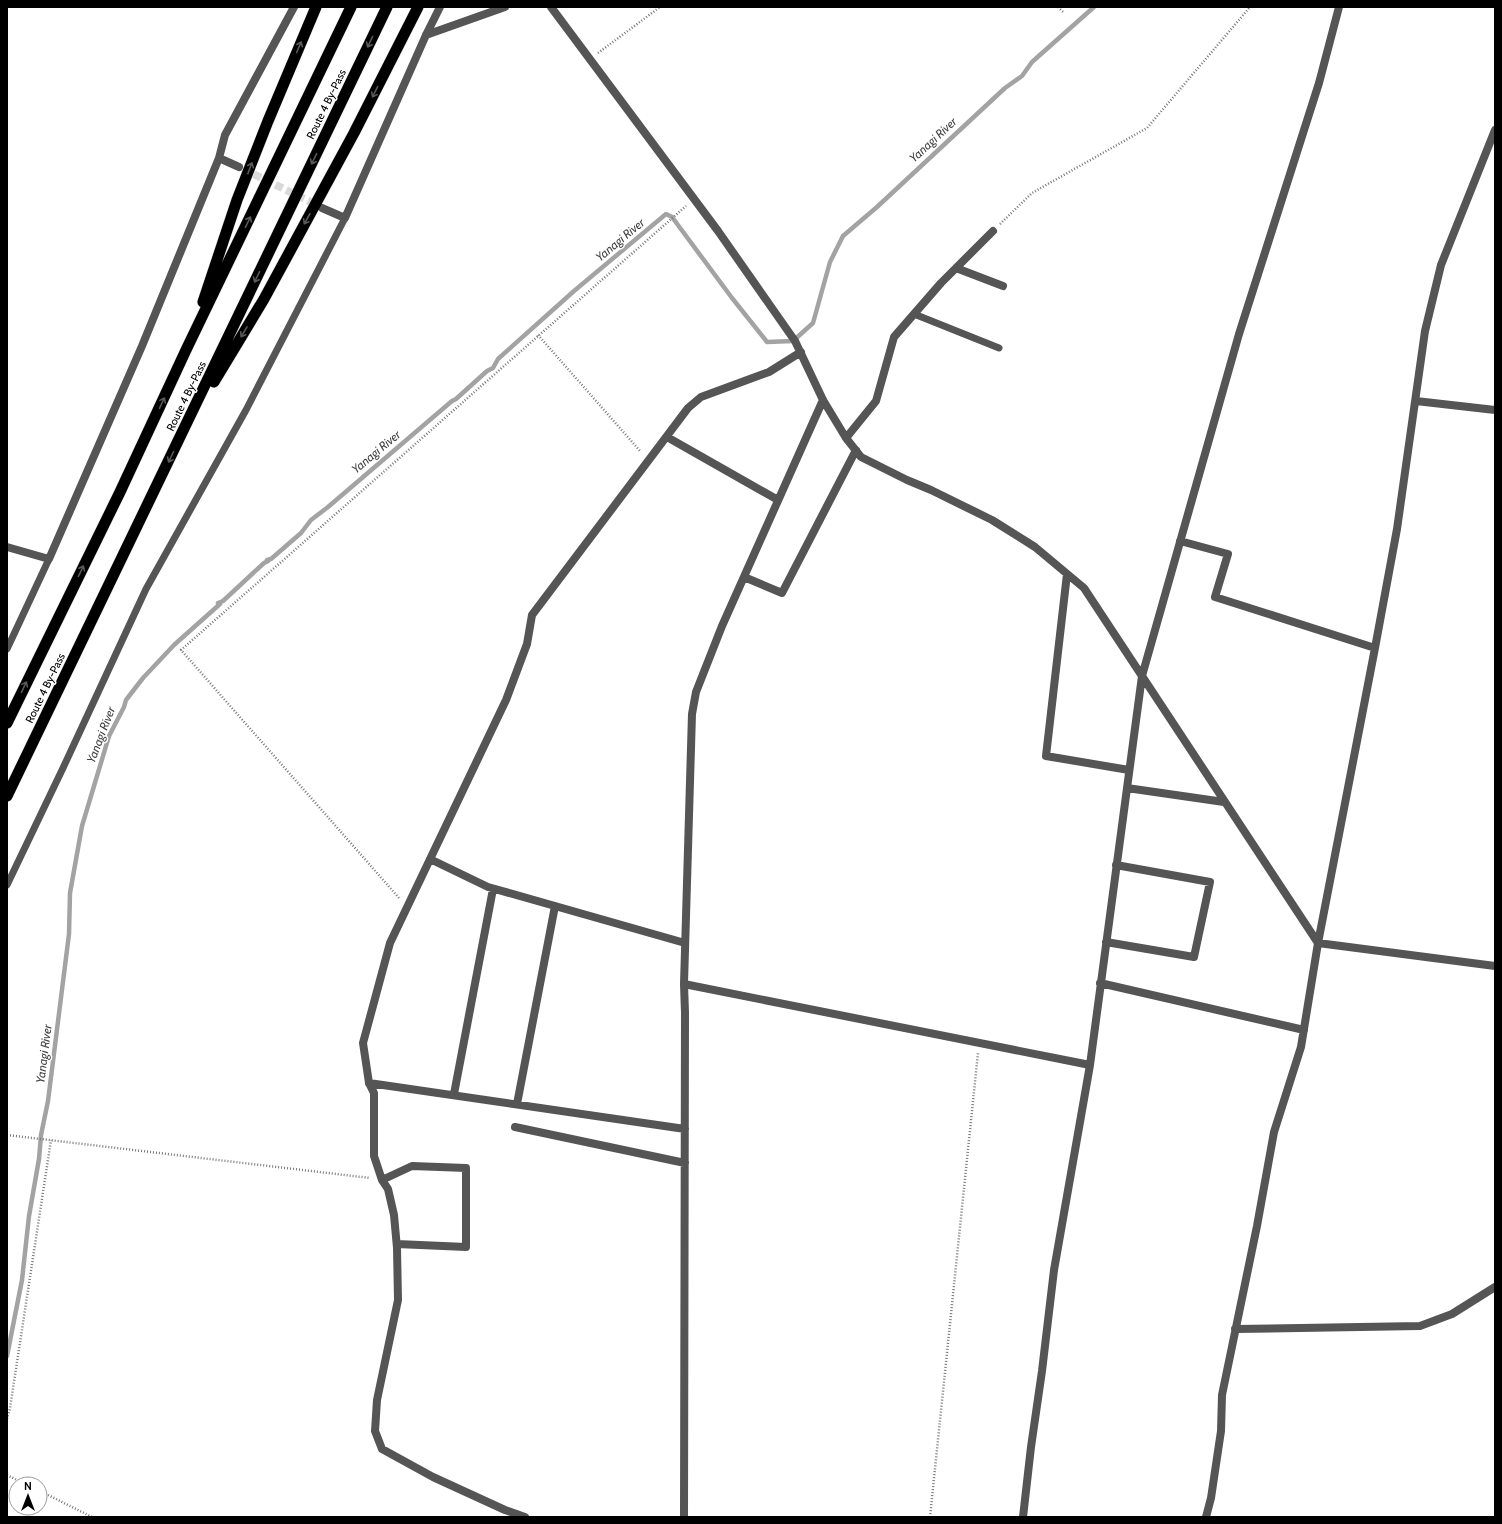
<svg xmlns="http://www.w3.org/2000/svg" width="1502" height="1524" font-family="Cabin,sans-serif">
<rect width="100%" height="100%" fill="#fff"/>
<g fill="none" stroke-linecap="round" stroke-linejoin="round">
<!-- stream -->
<path stroke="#a3a3a3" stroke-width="4.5" d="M 7,1356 L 22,1280 L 29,1216 L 39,1159 L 41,1135 L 48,1101 L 69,934 L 70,893 L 82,826 L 109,736 L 124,707 L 126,700 L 143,678 L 174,645 L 220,604 L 218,603 L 223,601 L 264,563 L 268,561 L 267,560 L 271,559 L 301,533 L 311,520 L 328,507 L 452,401 L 456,399 L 487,371 L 493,368 L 498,359 L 574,291 L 666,214 L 672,217 L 732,298 L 767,342 L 793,341 L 813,323 L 830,262 L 843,236 L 877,207 L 1005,88 L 1022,76 L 1032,62 L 1094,7"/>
<!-- minor-tunnel -->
<path stroke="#d9d9d9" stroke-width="8" stroke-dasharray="8 4" stroke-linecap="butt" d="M 243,169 L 319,206"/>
<!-- trunk casing -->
<g stroke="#dbdbdb" stroke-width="12">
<path id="trunk" d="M 203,302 L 237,200 L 268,121 L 316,7
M 214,382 L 264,299 L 354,133 L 418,7
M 7,723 L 120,492 L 186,350 L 351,7
M 7,796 L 387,7"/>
</g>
<!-- path -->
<path stroke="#777" stroke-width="2.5" stroke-dasharray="1 2" stroke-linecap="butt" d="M 1058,7 L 1064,13
M 598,53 L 660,7
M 1000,224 L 1032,193 L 1147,128 L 1250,7
M 538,335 L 641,452
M 399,898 L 181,650 L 686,206
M 7,1135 L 370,1178
M 7,1419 L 10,1408 L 51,1140
M 7,1475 L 25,1484
M 40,1491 L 92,1517
M 930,1517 L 978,1053"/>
<!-- service -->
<path stroke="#555" stroke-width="7" d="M 914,314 L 999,348
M 7,649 L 49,559
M 7,885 L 63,768 L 146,589 L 246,410 L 345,218"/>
<!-- minor -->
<path stroke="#555" stroke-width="8" d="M 551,7 L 718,231 L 795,341 L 823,400 L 846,438 L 861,457 L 907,480 L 931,490 L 992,520 L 1035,547 L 1084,588 L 1318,943 L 1495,966
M 426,35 L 505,7
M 219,158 L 239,167
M 322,208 L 345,218 L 426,35 L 440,7
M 956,268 L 1003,286
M 1416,401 L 1495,410
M 667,437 L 778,500
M 846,438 L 876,401 L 894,337 L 941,283 L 993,231
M 1180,541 L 1228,554 L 1215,597 L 1375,648
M 7,547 L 49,559 L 142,346 L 219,158 L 225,135 L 294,7
M 1067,574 L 1046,756 L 1129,770
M 744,577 L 782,593 L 856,450
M 1127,788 L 1224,802
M 430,859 L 488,887 L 685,943
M 1106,942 L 1194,957 L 1210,882 L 1116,865
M 1100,983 L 1304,1030
M 684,984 L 1090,1065
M 369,1083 L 685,1129
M 454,1094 L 493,889
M 517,1104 L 555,906
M 515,1127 L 685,1163
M 382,1180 L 412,1166 L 466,1168 L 466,1247 L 397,1244
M 1235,1329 L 1420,1326 L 1452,1314 L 1495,1287
M 525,1517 L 505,1510 L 433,1477 L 382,1449 L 375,1431 L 377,1400 L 398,1300 L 397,1248 L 394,1215 L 388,1189 L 382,1180 L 374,1156 L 374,1093 L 369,1083 L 363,1043 L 390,943 L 506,700 L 527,644 L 532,615 L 688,408 L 701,397 L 769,372 L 801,352
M 684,1517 L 685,1013 L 684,984 L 692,714 L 696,692 L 722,626 L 823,400
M 1023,1517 L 1031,1447 L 1042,1371 L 1054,1270 L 1090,1065 L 1142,676 L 1239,334 L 1319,83 L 1339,7
M 1206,1517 L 1211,1498 L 1221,1431 L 1222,1395 L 1257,1226 L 1274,1132 L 1301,1047 L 1318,943 L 1375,648 L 1397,529 L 1425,331 L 1441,265 L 1495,130"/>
<!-- trunk -->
<use href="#trunk" stroke="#000" stroke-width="11"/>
</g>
<!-- one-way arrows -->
<defs><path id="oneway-shaft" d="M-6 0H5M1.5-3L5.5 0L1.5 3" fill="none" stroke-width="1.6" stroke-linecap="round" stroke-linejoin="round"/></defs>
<g stroke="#595959">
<use href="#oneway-shaft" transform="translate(370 42) rotate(116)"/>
<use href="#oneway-shaft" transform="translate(299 47) rotate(-67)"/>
<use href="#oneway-shaft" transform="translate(375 92) rotate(117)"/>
<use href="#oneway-shaft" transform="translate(314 159) rotate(116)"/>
<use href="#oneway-shaft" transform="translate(250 168) rotate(-69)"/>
<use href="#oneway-shaft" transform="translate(307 219) rotate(119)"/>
<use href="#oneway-shaft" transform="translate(248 222) rotate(-64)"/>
<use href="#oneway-shaft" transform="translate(257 277) rotate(116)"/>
<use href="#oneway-shaft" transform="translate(244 332) rotate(121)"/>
<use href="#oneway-shaft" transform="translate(162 403) rotate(-65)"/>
<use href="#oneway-shaft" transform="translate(171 457) rotate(116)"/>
<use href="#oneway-shaft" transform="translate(81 571) rotate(-64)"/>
<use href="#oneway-shaft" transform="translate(24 687) rotate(-65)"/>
</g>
<g text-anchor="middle" stroke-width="3" stroke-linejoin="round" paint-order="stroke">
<!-- street labels -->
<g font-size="11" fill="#000" stroke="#fff">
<text transform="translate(326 104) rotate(-64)" y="4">Route 4 By-Pass</text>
<text transform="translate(186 396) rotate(-64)" y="4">Route 4 By-Pass</text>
<text transform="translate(45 688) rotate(-64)" y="4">Route 4 By-Pass</text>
</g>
<!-- water labels -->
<g font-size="12" font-style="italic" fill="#444" stroke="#fff">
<text transform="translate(933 140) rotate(-43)" y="4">Yanagi River</text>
<text transform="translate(620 240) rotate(-40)" y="4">Yanagi River</text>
<text transform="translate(376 452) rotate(-40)" y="4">Yanagi River</text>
<text transform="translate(101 735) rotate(-69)" y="4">Yanagi River</text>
<text transform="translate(44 1054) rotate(-83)" y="4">Yanagi River</text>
</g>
</g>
<!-- border -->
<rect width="1502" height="1524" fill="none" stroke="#000000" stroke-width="16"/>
<!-- north arrow -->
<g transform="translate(28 1496)"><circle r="19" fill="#ffffff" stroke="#999999"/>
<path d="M0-3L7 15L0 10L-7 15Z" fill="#000000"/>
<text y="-6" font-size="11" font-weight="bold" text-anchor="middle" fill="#000000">N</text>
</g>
</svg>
